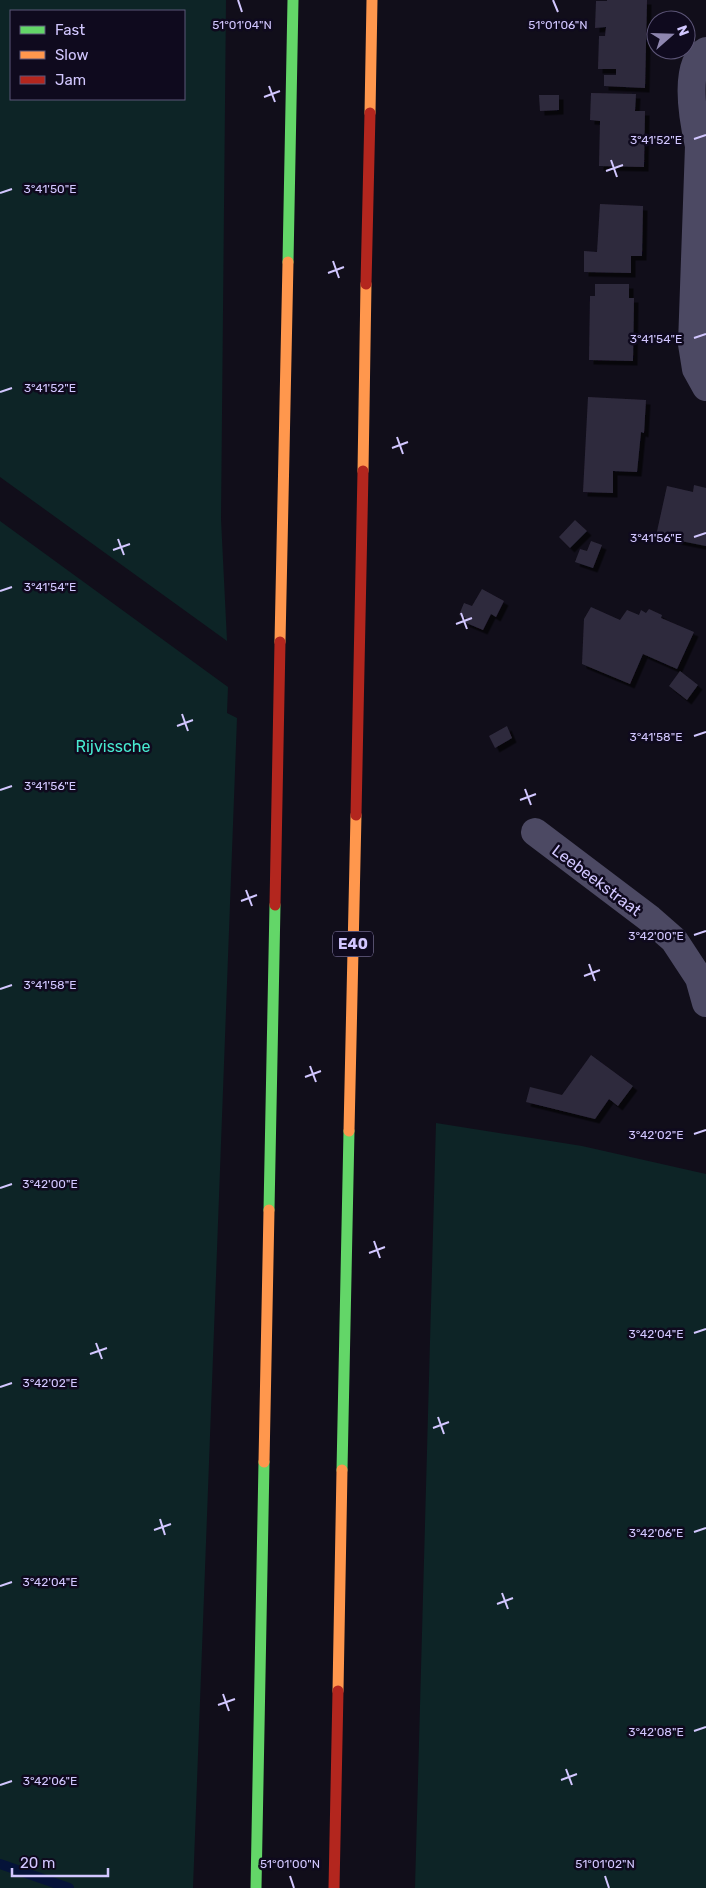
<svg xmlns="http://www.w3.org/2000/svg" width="706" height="1888" font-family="Rubik,sans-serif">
<defs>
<filter id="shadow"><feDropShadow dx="4.5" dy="4.5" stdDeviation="0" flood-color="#0009"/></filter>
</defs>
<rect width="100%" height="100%" fill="#110e1a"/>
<!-- green -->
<path fill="#0d2426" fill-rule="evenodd" d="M 0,0 L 226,0 L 221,519 L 227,641 L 0,477 ZM 11,11 L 184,11 L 184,99 L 11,99 Z
M 0,521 L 228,687 L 227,713 L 237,718 L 193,1888 L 0,1888 Z
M 436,1123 L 582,1146 L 706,1174 L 706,1888 L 415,1888 Z"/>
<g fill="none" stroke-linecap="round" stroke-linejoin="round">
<!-- stream -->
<path stroke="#051339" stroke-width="10" d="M 0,1864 L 69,1888"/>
</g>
<!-- building -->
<path fill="#2f2a3d" filter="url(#shadow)" d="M 607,0 L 647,0 L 645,88 L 604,86 L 604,75 L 616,75 L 616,69 L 598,69 L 599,36 L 605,36 L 606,27 L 595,28 L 596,1 L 607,1 Z
M 591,93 L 636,94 L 635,111 L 645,111 L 644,167 L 599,166 L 600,121 L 590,120 Z
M 539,95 L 559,95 L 559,110 L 540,111 Z
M 600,204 L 643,206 L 642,256 L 631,256 L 631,273 L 584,272 L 584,251 L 597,252 Z
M 595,284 L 629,284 L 629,298 L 634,298 L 633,361 L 589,360 L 590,296 L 595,296 Z
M 588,397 L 646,400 L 644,433 L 641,432 L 637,472 L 613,471 L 613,493 L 583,492 Z
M 694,485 L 706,488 L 706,546 L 656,536 L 667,486 L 693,492 Z
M 575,520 L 587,531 L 570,548 L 559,537 Z
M 591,541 L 602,545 L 593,568 L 575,562 L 580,549 L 587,551 Z
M 482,589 L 504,601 L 496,617 L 491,614 L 483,630 L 464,622 L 466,618 L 459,615 L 464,603 L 472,606 Z
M 591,607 L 620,620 L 627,610 L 639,615 L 641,610 L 646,613 L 649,609 L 662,615 L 661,618 L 694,632 L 677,669 L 643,654 L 630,684 L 582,664 L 584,619 Z
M 680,671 L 698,685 L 687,700 L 669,686 Z
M 507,726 L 512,738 L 495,748 L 489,736 Z
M 591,1055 L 633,1086 L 618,1106 L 609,1099 L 595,1119 L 526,1102 L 530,1087 L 562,1095 Z"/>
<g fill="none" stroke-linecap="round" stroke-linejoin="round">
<!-- street -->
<path stroke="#4c4963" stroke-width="28" d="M 706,51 C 682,64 694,124 699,146 L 692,344 L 696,369 L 706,387
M 535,832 L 650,919 L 674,940 L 699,978 L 706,1003"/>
<!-- fast -->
<path stroke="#63d668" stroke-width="11" d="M 288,262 L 293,0
M 269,1210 L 275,905
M 342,1470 L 349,1131
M 256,1888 L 264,1462"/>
<!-- slow -->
<path stroke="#ff974d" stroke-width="11" d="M 370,113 L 372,0
M 363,471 L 366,284
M 280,642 L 288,262
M 349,1131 L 356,815
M 264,1462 L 269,1210
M 338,1691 L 342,1470"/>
<!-- jam -->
<path stroke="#b3261e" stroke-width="11" d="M 366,284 L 370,113
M 356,815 L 363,471
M 275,905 L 280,642
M 334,1888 L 338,1691"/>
</g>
<!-- ticks -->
<path fill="none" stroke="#d2c7ff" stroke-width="2" d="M 238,0 L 242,12M 553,0 L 558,12M 269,86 L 275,102M 264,97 L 280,91M 694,139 L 706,135M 611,160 L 617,177M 606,171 L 623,165M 0,193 L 12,189M 333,261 L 339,278M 328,273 L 344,267M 694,338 L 706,334M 0,392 L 12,388M 397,437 L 403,454M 392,448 L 408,442M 694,537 L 706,533M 118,539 L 124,555M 113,550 L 130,544M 0,591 L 12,587M 461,613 L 467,629M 456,624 L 472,618M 182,714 L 188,731M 177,726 L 193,720M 694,736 L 706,732M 525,789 L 531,805M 0,790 L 12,786M 520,800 L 536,794M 246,890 L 252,906M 241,901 L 257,895M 694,935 L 706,931M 589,964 L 595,981M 584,976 L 600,970M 0,989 L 12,985M 310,1066 L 316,1082M 305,1077 L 321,1071M 694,1134 L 706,1130M 0,1188 L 12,1184M 374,1241 L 380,1258M 369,1253 L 385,1247M 694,1333 L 706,1329M 96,1343 L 102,1359M 90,1354 L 107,1348M 0,1387 L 12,1383M 438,1417 L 444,1434M 433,1428 L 449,1422M 160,1519 L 165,1535M 154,1530 L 171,1524M 694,1532 L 706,1528M 0,1586 L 12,1582M 502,1593 L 508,1609M 497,1604 L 513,1598M 223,1694 L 229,1711M 218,1705 L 235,1699M 694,1731 L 706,1727M 566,1769 L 572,1785M 561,1780 L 577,1774M 0,1785 L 12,1781M 290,1876 L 294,1888M 605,1876 L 609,1888"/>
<g text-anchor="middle" stroke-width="5" stroke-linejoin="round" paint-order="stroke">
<!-- shield labels -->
<rect fill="#0f0a1e" stroke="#988ebc" stroke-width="1" x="333" y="931.5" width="40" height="25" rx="4"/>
<g font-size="15" font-weight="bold" fill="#d2c7ff">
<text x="353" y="949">E40</text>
</g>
<!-- park labels -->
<g font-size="16" fill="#48ead0" stroke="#0f0a1e">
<text x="113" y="752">Rijvissche</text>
</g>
<!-- street labels -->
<g font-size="16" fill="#d2c7ff" stroke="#0f0a1e">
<text transform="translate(597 880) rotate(37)" y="6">Leebeekstraat</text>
</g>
</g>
<g font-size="12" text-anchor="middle" fill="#d2c7ff" stroke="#0f0a1e" stroke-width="5" stroke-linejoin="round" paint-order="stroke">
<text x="558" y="29">51°01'06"N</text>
<text x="242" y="29">51°01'04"N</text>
<text x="656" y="144">3°41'52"E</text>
<text x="50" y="193">3°41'50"E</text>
<text x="656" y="343">3°41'54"E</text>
<text x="50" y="392">3°41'52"E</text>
<text x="656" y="542">3°41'56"E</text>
<text x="50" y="591">3°41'54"E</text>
<text x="656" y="741">3°41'58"E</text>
<text x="50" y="790">3°41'56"E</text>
<text x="656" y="940">3°42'00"E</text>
<text x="50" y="989">3°41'58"E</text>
<text x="656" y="1139">3°42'02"E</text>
<text x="50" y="1188">3°42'00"E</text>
<text x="656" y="1338">3°42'04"E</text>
<text x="50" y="1387">3°42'02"E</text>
<text x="656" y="1537">3°42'06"E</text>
<text x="50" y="1586">3°42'04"E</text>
<text x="656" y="1736">3°42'08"E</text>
<text x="50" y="1785">3°42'06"E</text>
<text x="290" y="1868">51°01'00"N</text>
<text x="605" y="1868">51°01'02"N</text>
</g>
<!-- legend -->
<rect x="10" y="10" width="175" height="90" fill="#0f0a1e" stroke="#5d5678"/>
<rect x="20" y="26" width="25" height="8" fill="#63d668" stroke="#5d5678"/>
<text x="55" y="35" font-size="15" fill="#d2c7ff">Fast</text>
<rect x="20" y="51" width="25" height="8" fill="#ff974d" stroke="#5d5678"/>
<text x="55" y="60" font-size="15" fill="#d2c7ff">Slow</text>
<rect x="20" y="76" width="25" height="8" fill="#b3261e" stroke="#5d5678"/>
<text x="55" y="85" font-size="15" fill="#d2c7ff">Jam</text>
<!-- north arrow -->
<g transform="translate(671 35) rotate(70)"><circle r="24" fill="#0f0a1e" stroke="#5d5678"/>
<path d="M0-4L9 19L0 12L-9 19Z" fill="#8e86af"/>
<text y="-8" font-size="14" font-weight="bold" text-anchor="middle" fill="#d2c7ff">N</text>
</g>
<!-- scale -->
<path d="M12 1868v8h96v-8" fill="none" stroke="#d2c7ff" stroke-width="2.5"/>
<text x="20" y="1868" font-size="15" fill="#d2c7ff" stroke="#0f0a1e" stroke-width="4" paint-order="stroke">20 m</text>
</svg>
